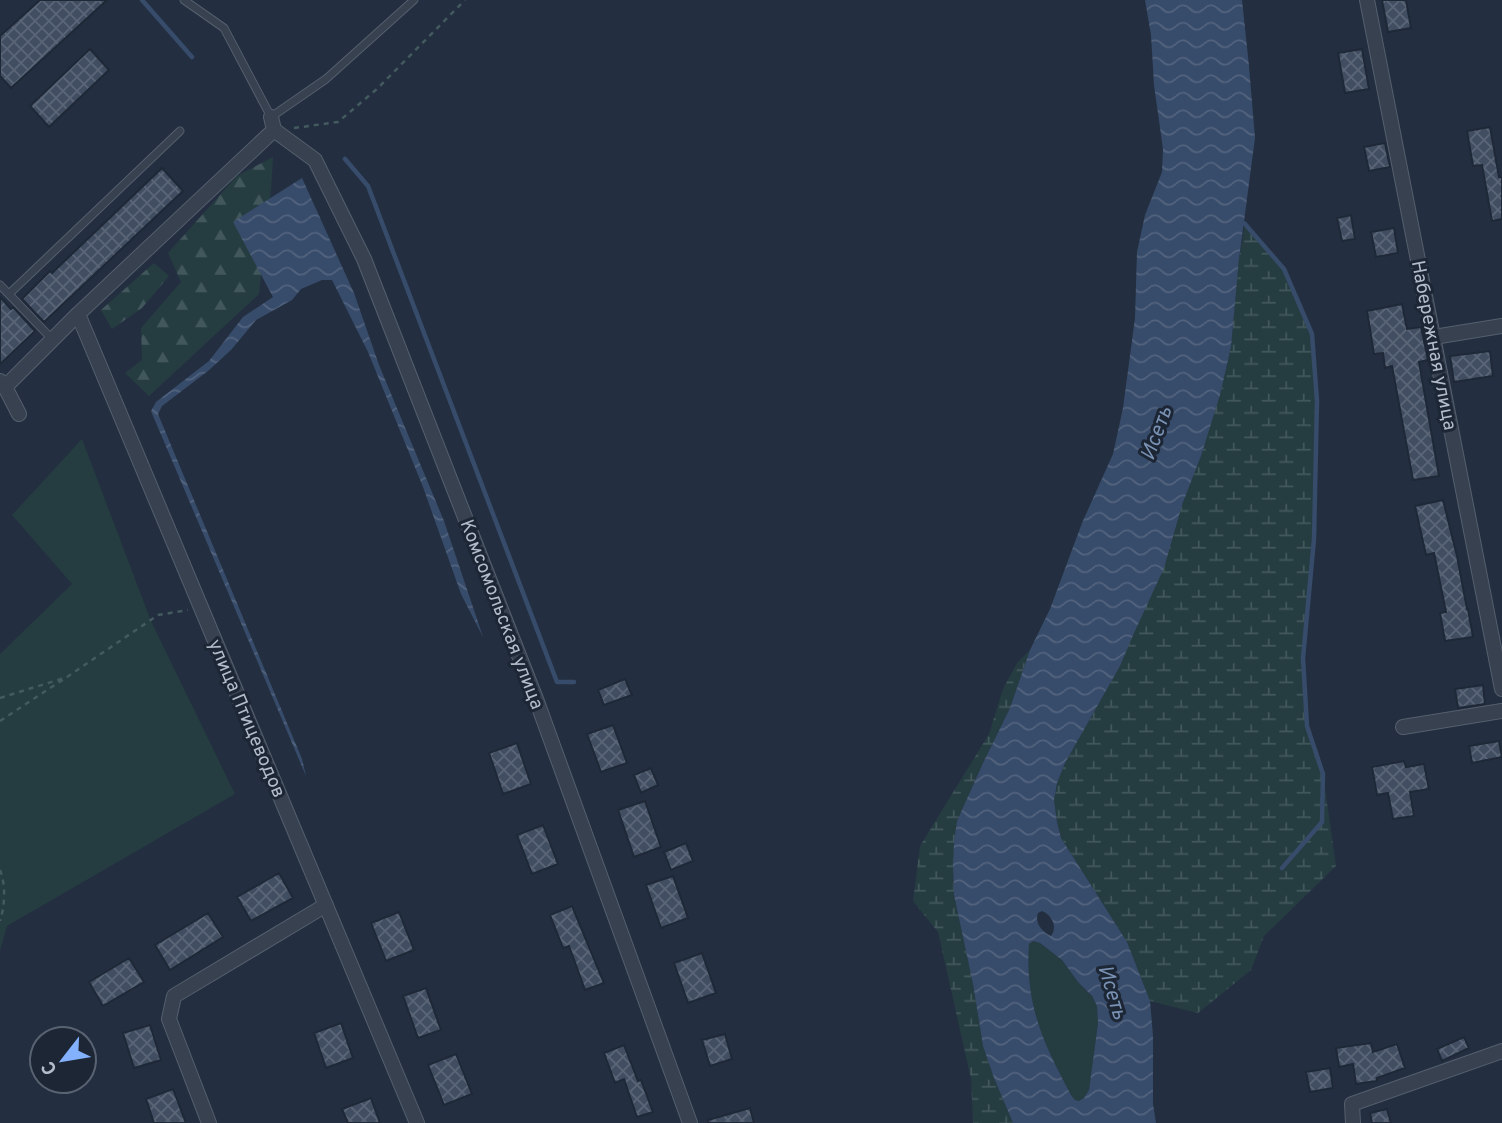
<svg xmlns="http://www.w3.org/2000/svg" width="1502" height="1123" font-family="Overpass,sans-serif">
<defs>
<pattern id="forest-firs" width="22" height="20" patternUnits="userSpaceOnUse" patternTransform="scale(1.75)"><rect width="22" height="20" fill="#253d41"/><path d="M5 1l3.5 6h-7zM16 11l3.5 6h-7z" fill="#42575b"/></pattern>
<pattern id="wetland-marsh" width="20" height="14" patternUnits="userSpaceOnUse" patternTransform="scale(1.75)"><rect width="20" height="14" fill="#253d41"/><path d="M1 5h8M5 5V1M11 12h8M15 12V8" fill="none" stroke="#42575b"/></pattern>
<pattern id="water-waves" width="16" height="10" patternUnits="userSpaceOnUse" patternTransform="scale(1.75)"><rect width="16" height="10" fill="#374b6a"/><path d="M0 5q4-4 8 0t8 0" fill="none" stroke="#52637e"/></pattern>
<pattern id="building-cross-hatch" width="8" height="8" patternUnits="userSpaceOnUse" patternTransform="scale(1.75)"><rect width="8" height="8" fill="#414e62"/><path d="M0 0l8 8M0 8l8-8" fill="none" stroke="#5a6677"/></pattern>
</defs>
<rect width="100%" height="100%" fill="#232f40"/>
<!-- green -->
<path fill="#253d41" d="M 82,439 L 151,621 L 235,794 L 7,926 L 0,951 L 0,654 L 72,584 L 12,515 Z
M 1033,941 L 1040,943 L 1062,960 L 1078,982 L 1092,997 L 1097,1006 L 1098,1023 L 1089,1090 L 1084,1098 L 1079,1101 L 1074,1100 L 1071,1095 C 1044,1047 1024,1001 1029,944 Z"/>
<!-- forest -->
<path fill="url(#forest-firs)" d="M 273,157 L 271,190 L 259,294 L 149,396 L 125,373 L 142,360 L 141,328 L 181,282 L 168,253 L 237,176 Z
M 154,263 L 169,276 L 142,308 L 112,329 L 101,310 Z"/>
<!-- wetland -->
<path fill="url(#wetland-marsh)" d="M 1245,224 L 1284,269 L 1312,334 L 1317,401 L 1314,539 L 1303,658 L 1307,726 L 1323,774 L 1336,866 L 1264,936 L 1251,970 L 1198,1013 L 1150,1001 L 1127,942 L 1061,838 L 1057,822 L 1054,800 L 1057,783 L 1065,763 L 1120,666 L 1201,456 L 1220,394 L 1231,347 L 1239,259 Z
M 1030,650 L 1010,708 L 983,763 L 957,821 L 953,867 L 954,895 L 973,984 L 983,1046 L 994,1078 L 1013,1123 L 973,1123 L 971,1079 L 938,932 L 913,901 L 920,846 L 989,734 L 1003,689 L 1017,663 Z"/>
<!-- water -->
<path fill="url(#water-waves)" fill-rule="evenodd" d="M 1145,0 L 1242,0 L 1249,66 L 1255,138 L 1239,259 L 1231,347 L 1220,395 L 1201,456 L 1182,505 L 1164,568 L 1134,633 L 1120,666 L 1065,763 L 1057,783 L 1054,800 L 1057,822 L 1061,838 L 1127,942 L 1150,1001 L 1153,1036 L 1153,1104 L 1156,1123 L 1013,1123 L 994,1078 L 983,1046 L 973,984 L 954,895 L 953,867 L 954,842 L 957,821 L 983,763 L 1010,708 L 1030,650 L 1050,609 L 1082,523 L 1113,454 L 1123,408 L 1135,318 L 1137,252 L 1145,215 L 1162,172 L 1163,149 L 1154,85 L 1151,35 ZM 1042,911 C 1052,915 1058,927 1051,936 C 1043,933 1034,923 1038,913 ZM 1033,941 L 1040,943 L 1062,960 L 1078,982 L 1092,996 L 1097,1006 L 1098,1023 L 1089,1090 L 1084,1098 L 1079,1101 L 1075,1100 L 1071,1095 C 1043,1043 1025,1004 1029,944 Z
M 302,178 L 354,293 L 379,365 L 444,521 L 483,637 L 461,594 L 423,487 L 368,352 L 332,280 L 322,280 L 301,289 L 292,300 L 256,320 L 231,350 L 208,371 L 162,406 L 158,414 L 302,759 L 306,776 L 151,411 L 156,402 L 209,361 L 243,317 L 273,297 L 233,222 Z"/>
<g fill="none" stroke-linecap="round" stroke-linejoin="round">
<!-- stream -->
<path stroke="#374b6a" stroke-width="4.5" d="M 142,0 L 192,57
M 345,159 L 368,186 L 557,682 L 574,682
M 1240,221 L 1245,224 L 1284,269 L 1312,334 L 1317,401 L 1314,539 L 1303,658 L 1307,726 L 1323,774 L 1322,822 L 1282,868"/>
</g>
<!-- building -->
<path fill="url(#building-cross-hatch)" stroke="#1e2837" stroke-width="2" d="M 40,0 L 107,0 L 11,88 L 0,76 L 0,36 Z
M 1382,0 L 1406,0 L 1411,28 L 1388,32 Z
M 90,49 L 109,70 L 49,127 L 30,106 Z
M 1362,49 L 1369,89 L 1345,93 L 1338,53 Z
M 1490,127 L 1499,177 L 1502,177 L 1502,219 L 1492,221 L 1482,165 L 1473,166 L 1467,131 Z
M 1385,143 L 1390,167 L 1369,171 L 1364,147 Z
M 162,168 L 183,191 L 44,322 L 22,299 L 50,271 L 52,273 Z
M 1351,215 L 1355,239 L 1342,241 L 1337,218 Z
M 1394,228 L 1398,253 L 1376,257 L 1371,232 Z
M 0,297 L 11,309 L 13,307 L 35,331 L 0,364 Z
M 1402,304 L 1407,329 L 1421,327 L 1428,360 L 1419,362 L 1439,476 L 1413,480 L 1392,366 L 1385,368 L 1383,353 L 1374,354 L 1367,311 Z
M 1490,351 L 1493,376 L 1454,382 L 1450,356 Z
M 1443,500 L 1457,556 L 1467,609 L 1468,609 L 1473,637 L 1445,641 L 1440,613 L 1446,612 L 1434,553 L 1426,555 L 1415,506 Z
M 625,679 L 632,695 L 604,705 L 598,690 Z
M 1483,685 L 1485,704 L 1458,708 L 1455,689 Z
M 613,725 L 627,763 L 601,772 L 587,734 Z
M 1499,741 L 1502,757 L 1472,763 L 1469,746 Z
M 517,743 L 531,784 L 503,794 L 489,753 Z
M 1404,761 L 1406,767 L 1424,764 L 1429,789 L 1410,792 L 1414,816 L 1393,819 L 1388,793 L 1377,795 L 1372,767 Z
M 651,768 L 658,785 L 641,793 L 634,775 Z
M 645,801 L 661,847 L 634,857 L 618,810 Z
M 543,825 L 558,864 L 532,874 L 517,835 Z
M 686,843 L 693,861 L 671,870 L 664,852 Z
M 279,873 L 293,898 L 251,921 L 237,897 Z
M 673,876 L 688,918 L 661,928 L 646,885 Z
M 572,906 L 604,983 L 585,990 L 569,946 L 563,948 L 550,915 Z
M 399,912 L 414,950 L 386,961 L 371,923 Z
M 208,913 L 223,937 L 170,970 L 155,945 Z
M 702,953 L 716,993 L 688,1003 L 674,963 Z
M 129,958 L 144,982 L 103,1006 L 89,982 Z
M 426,988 L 441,1030 L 418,1038 L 403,996 Z
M 341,1023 L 353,1058 L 326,1068 L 314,1033 Z
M 150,1025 L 161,1060 L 134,1068 L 123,1033 Z
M 725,1034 L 732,1059 L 710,1066 L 702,1040 Z
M 1464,1037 L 1469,1048 L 1442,1061 L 1437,1049 Z
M 1371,1043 L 1373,1052 L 1397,1044 L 1405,1068 L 1377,1078 L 1377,1081 L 1356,1084 L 1353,1064 L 1339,1067 L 1336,1048 Z
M 624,1045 L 638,1081 L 641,1080 L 653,1112 L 637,1117 L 624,1079 L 615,1083 L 604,1053 Z
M 456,1054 L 472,1094 L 444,1105 L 428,1065 Z
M 1330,1068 L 1333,1088 L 1310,1092 L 1306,1072 Z
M 173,1089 L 186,1123 L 154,1123 L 146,1099 Z
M 371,1098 L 380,1123 L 348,1123 L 342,1109 Z
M 750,1108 L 754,1123 L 708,1123 L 708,1120 Z
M 1387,1109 L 1391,1123 L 1372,1123 L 1370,1113 Z"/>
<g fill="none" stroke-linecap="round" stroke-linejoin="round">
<!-- lane casing -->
<g stroke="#555f6d" stroke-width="9">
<path id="lane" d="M 184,0 L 224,28 L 271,117 L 326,79 L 414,0
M 0,285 L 52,339
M 9,294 L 180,131"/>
</g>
<!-- street casing -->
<g stroke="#555f6d" stroke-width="16">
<path id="street" d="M 1367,0 L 1502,689
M 274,130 L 315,160 L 364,259 L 536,699 L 690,1123
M 78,314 L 417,1123
M 1434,337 L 1502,326
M 0,381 L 5,387 L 78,314 L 274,130 L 271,117
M 5,387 L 19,414
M 1403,727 L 1502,711
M 209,1123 L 169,1019 L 174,996 L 326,905
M 1353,1123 L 1352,1104 L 1502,1051"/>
</g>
<!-- path -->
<path stroke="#435a5e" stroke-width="2.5" stroke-dasharray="5 5" stroke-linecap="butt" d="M 294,128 L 338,122 L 377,89 L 465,0
M 0,698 L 64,678
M 0,721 L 67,677 L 158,615 L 188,610
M 0,870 C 6,886 5,905 0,921"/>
<!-- lane -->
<use href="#lane" stroke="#374150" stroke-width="7"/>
<!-- street -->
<use href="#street" stroke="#374150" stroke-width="14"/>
</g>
<g text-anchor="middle" stroke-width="6" stroke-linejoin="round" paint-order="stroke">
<!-- street labels -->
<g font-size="19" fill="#b3bcca" stroke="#1c2635">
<text transform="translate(1435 345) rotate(79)" y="7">Набережная улица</text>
<text transform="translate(503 614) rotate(69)" y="7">Комсомольская улица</text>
<text transform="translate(248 718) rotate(67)" y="7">улица Птицеводов</text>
</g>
<!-- water labels -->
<g font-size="21" font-style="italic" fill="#7991b3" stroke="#1c2635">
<text transform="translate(1156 433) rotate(-70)" y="7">Исеть</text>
<text transform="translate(1113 992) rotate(73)" y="7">Исеть</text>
</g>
</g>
<!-- north arrow -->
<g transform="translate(63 1060) rotate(239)"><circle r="33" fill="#1c2635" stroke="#586271" stroke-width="2"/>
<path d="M0-5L12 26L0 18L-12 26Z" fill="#84b1fe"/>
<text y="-10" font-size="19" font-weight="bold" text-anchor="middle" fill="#b3bcca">С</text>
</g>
</svg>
